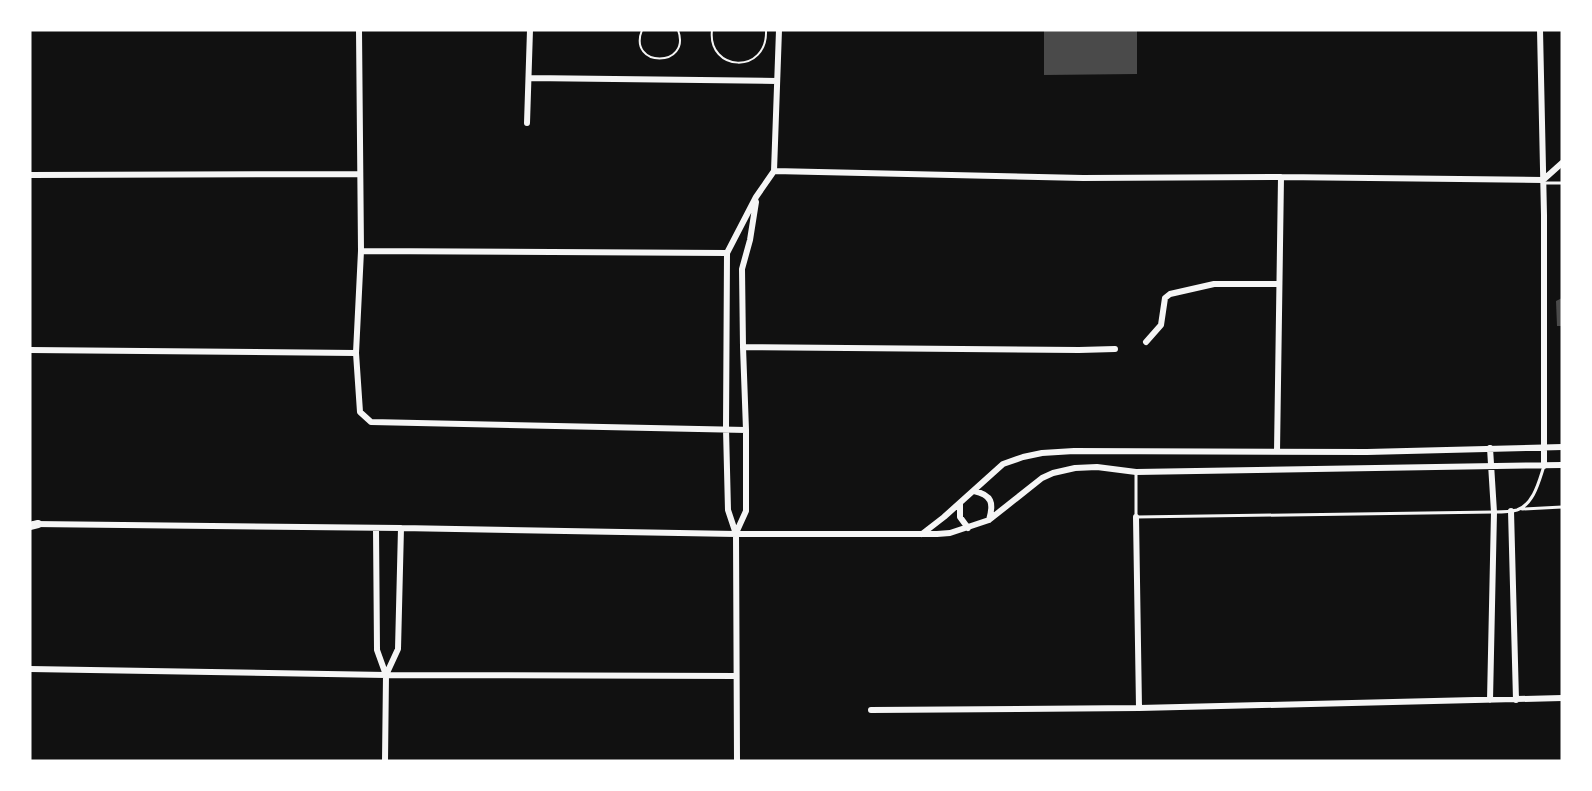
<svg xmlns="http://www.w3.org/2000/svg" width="1592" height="791" font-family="Figtree,sans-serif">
<rect width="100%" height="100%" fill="#111"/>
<!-- building -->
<path fill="#4a4a4a" d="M 1044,30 L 1137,30 L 1137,74 L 1044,75 Z
M 1562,298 L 1562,326 L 1557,326 L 1556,301 Z"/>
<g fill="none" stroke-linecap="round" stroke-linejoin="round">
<!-- path -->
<path stroke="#f5f5f5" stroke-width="2" d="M 642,30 C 627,68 692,68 678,30
M 712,30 C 707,72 768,75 766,30"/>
<!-- service -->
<path stroke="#f5f5f5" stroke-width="3" d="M 1544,183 L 1562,183
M 1136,473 L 1136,517 L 1494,512 C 1502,512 1510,512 1517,510 C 1534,504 1539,481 1544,466
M 1522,509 L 1562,507"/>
<!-- minor -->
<path stroke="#f5f5f5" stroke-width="6" d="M 359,30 L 361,251 L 356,353 L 360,412 L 371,422 L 746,430
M 1540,30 L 1544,215 L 1544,466
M 529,78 L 777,81
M 527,123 L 530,30
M 774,171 L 1083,178 L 1281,177 L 1543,180 L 1562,163
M 30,175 L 360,174
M 361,251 L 727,253
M 1146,342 L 1161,325 L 1165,298 L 1170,294 L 1214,284 L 1279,284
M 743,347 L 1079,350 L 1115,349
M 30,350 L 356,353
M 1490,448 L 1494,512 L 1490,700
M 1277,452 L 1281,177
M 974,491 C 992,495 994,503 989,520
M 960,503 L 960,517 L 968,528
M 1511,511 L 1516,700
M 1136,517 L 1139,708
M 34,524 L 401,528 L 736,534 L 937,534 L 950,533 L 989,520 L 1042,478 L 1053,473 L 1075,468 L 1097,467 L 1136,472 L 1562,465
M 376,528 L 377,650 L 386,675 L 385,761
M 736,533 L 746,511 L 746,430 L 743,347 L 742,269 L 750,240 L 756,202
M 922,534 L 944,517 L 1003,464 L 1023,457 L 1042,453 L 1074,451 L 1367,452 L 1562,447
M 30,669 L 386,675 L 736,676
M 386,675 L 398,649 L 401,528
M 871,710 L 1139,708 L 1562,698
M 737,761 L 736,534 L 728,510 L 726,429 L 727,253 L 756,197 L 774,171 L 779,30"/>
<!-- tertiary -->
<path stroke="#f5f5f5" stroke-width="8" d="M 30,526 L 38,524"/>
</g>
<!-- border -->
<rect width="1592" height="791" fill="none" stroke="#ffffff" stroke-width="63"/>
</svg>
